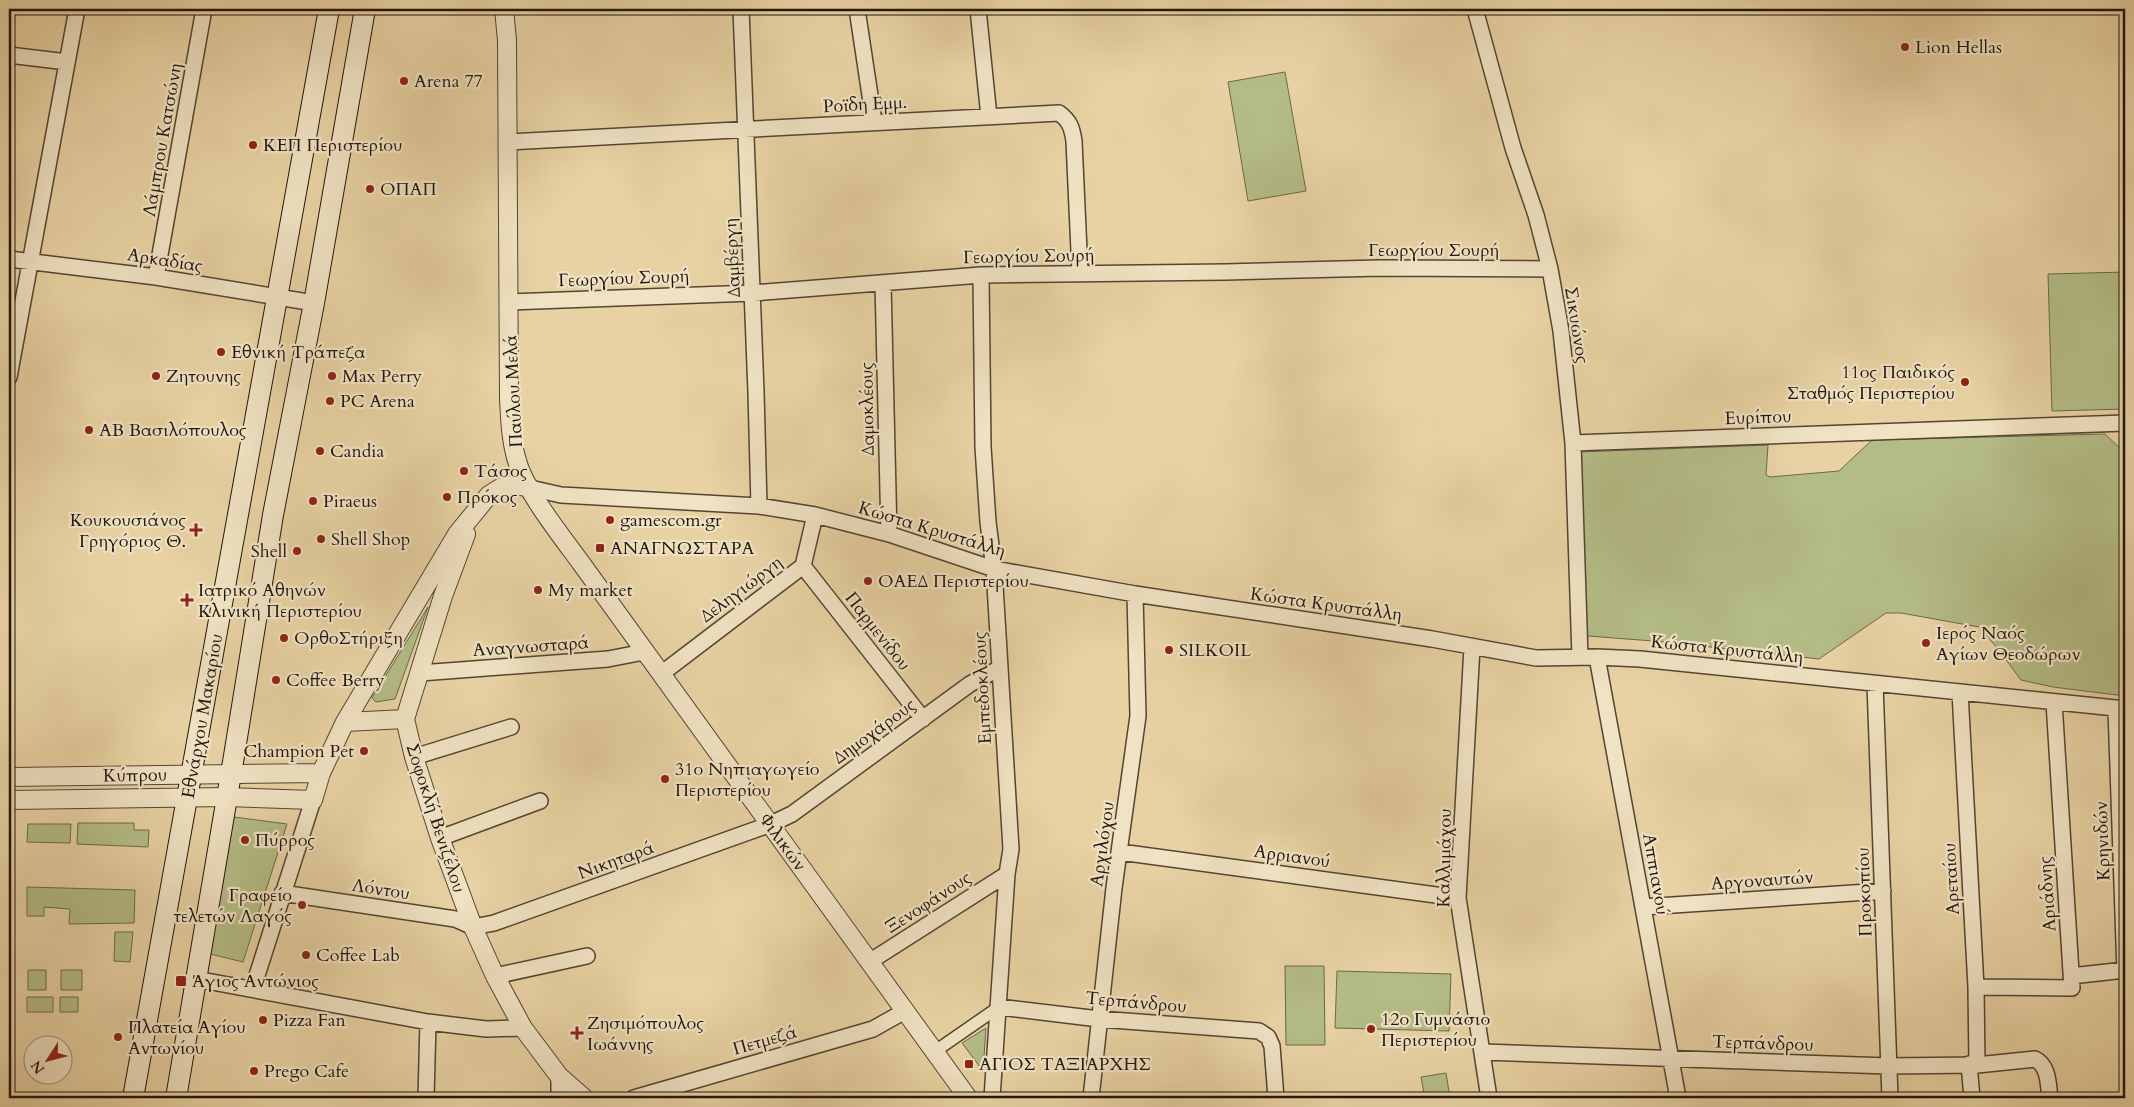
<svg xmlns="http://www.w3.org/2000/svg" width="2134" height="1107" font-family="Cardo,serif">
<rect width="100%" height="100%" fill="#e8d2a3"/>
<filter id="stains"><feTurbulence type="fractalNoise" baseFrequency=".004" numOctaves="4"/><feColorMatrix values="0 0 0 0 .2 0 0 0 0 .09 0 0 0 0 .02 0 0 0 .5 -.17"/></filter>
<radialGradient id="worn" r=".72"><stop offset=".6" stop-color="#630" stop-opacity="0"/><stop offset="1" stop-color="#630" stop-opacity=".3"/></radialGradient>
<!-- green -->
<path fill="#b4bc86" stroke="#6a694a" d="M 1285,72 L 1306,191 L 1248,201 L 1228,82 Z
M 2125,272 L 2125,409 L 2052,411 L 2048,274 Z
M 2105,434 L 2125,453 L 2125,696 L 2053,687 L 2021,680 L 1999,650 L 1979,627 L 1901,613 L 1886,613 L 1819,659 L 1666,642 L 1588,636 L 1586,634 L 1578,452 L 1768,445 L 1766,475 L 1770,477 L 1839,471 L 1872,440 Z
M 428,607 L 395,699 L 376,702 L 372,698 Z
M 234,817 L 287,824 L 243,962 L 210,954 Z
M 78,823 L 134,823 L 134,830 L 149,830 L 148,847 L 77,844 Z
M 28,824 L 71,824 L 70,843 L 27,842 Z
M 27,887 L 135,890 L 134,923 L 69,924 L 70,909 L 44,907 L 44,916 L 27,916 Z
M 9,922 L 14,922 L 12,989 L 9,989 Z
M 115,932 L 133,932 L 130,962 L 114,961 Z
M 1285,966 L 1324,966 L 1325,1045 L 1286,1045 Z
M 28,970 L 46,970 L 46,990 L 28,990 Z
M 61,970 L 82,970 L 82,990 L 61,990 Z
M 1337,971 L 1451,974 L 1449,1031 L 1335,1028 Z
M 27,997 L 53,997 L 53,1012 L 27,1012 Z
M 60,997 L 78,997 L 78,1012 L 60,1012 Z
M 986,1028 L 983,1071 L 962,1043 Z
M 1446,1073 L 1450,1098 L 1425,1098 L 1421,1077 Z"/>
<g fill="none" stroke-linecap="round" stroke-linejoin="round">
<!-- pedestrian casing -->
<g stroke="#534533" stroke-width="14">
<path id="pedestrian" d="M 934,1052 L 999,1007"/>
</g>
<!-- minor casing -->
<g stroke="#534533" stroke-width="18">
<path id="minor" d="M 741,9 L 756,392 L 759,506
M 857,9 L 874,122
M 978,9 L 989,117
M 1475,9 L 1513,148 L 1536,215 L 1550,269 L 1561,331 L 1573,443 L 1580,657
M 9,55 L 67,62
M 507,142 L 1059,113 C 1070,121 1072,128 1074,141 L 1080,273
M 9,259 L 156,277 L 314,303
M 981,275 L 983,447 L 988,522 L 994,569 L 1011,849 L 1007,874 L 992,1098
M 156,277 L 204,9
M 883,283 L 889,534
M 509,302 L 753,293 L 981,275 L 1226,272 L 1380,268 L 1550,269
M 9,377 L 77,9
M 1573,443 L 2125,423
M 530,488 L 561,495 L 759,506 L 815,515 L 889,534 L 994,569 L 1135,594 L 1432,639 L 1536,658 L 1597,657 L 1640,659 L 2125,709
M 803,566 L 923,719
M 1472,647 L 1458,898 L 1489,1098
M 1597,657 L 1678,1098
M 420,673 L 608,659 L 644,652
M 661,674 L 803,566 L 815,515
M 1875,684 L 1890,1098
M 1960,692 L 1976,987 L 1977,1065
M 2116,709 L 2125,972
M 414,757 L 511,727
M 440,838 L 540,801
M 1120,852 L 1458,898
M 282,893 L 455,919 L 473,927 L 494,923 L 771,824 L 792,814 L 970,684 L 1000,668
M 1643,907 L 1883,891
M 869,962 L 1007,874
M 495,976 L 587,956
M 2071,976 L 2125,970
M 196,979 L 428,1022 L 486,1029 L 523,1028
M 1976,987 L 2072,988 L 2054,702
M 253,988 L 313,800
M 999,1007 L 1099,1019 L 1259,1031 L 1268,1037 L 1272,1046 L 1276,1098
M 1483,1052 L 1888,1066 L 1977,1065 L 2035,1059 C 2049,1066 2048,1084 2050,1098
M 1969,1064 L 1972,1098
M 426,1098 L 428,1022
M 559,1098 L 559,1076
M 634,1098 L 873,1029 L 905,1011
M 1091,1098 L 1114,888 L 1138,716 L 1135,594"/>
</g>
<!-- tertiary casing -->
<g stroke="#534533" stroke-width="20">
<path id="tertiary" d="M 504,9 L 507,40 L 509,398 C 510,421 511,443 518,464 C 527,493 562,537 581,563 L 968,1098
M 466,534 L 443,596 L 405,719 L 414,757 L 440,838 L 473,927 L 495,976 L 523,1028 L 559,1076 L 584,1098
M 345,722 L 405,719
M 9,777 L 321,773
M 9,800 L 227,797 L 313,800 L 321,773 L 345,722 L 457,534 L 489,495 L 502,487 L 516,485 L 530,488"/>
</g>
<!-- secondary casing -->
<g stroke="#21160e" stroke-width="22">
<path id="secondary" d="M 133,1098 L 329,9
M 176,1098 L 234,756 L 273,515 L 314,303 L 365,9"/>
</g>
<!-- pedestrian -->
<use href="#pedestrian" stroke="#f0e2c3" stroke-width="11"/>
<!-- minor -->
<use href="#minor" stroke="#f0e2c3" stroke-width="15"/>
<!-- tertiary -->
<use href="#tertiary" stroke="#f0e2c3" stroke-width="18"/>
<!-- secondary -->
<use href="#secondary" stroke="#f0e2c3" stroke-width="20"/>
</g>
<!-- markers -->
<g fill="#8f2418" stroke="#f0e2c3" stroke-width="2">
<circle cx="1905" cy="47" r="5"/>
<circle cx="404" cy="81" r="5"/>
<circle cx="253" cy="145" r="5"/>
<circle cx="370" cy="189" r="5"/>
<circle cx="221" cy="352" r="5"/>
<circle cx="156" cy="376" r="5"/>
<circle cx="332" cy="376" r="5"/>
<circle cx="1965" cy="382" r="5"/>
<circle cx="330" cy="401" r="5"/>
<circle cx="89" cy="430" r="5"/>
<circle cx="320" cy="451" r="5"/>
<circle cx="464" cy="471" r="5"/>
<circle cx="447" cy="497" r="5"/>
<circle cx="313" cy="501" r="5"/>
<circle cx="610" cy="520" r="5"/>
<path d="M193.5 522.5h5v5h5v5h-5v5h-5v-5h-5v-5h5z"/>
<circle cx="321" cy="539" r="5"/>
<rect x="595" y="543" width="10" height="10" rx="2.5"/>
<circle cx="297" cy="551" r="5"/>
<circle cx="868" cy="581" r="5"/>
<circle cx="538" cy="590" r="5"/>
<path d="M184.5 592.5h5v5h5v5h-5v5h-5v-5h-5v-5h5z"/>
<circle cx="284" cy="638" r="5"/>
<circle cx="1926" cy="643" r="5"/>
<circle cx="1169" cy="650" r="5"/>
<circle cx="276" cy="680" r="5"/>
<circle cx="364" cy="751" r="5"/>
<circle cx="665" cy="779" r="5"/>
<circle cx="245" cy="840" r="5"/>
<circle cx="302" cy="905" r="5"/>
<circle cx="306" cy="955" r="5"/>
<rect x="175" y="975" width="12" height="12" rx="2.5"/>
<circle cx="263" cy="1020" r="5"/>
<circle cx="1371" cy="1029" r="5"/>
<path d="M574.5 1025.5h5v5h5v5h-5v5h-5v-5h-5v-5h5z"/>
<circle cx="118" cy="1037" r="5"/>
<rect x="964" y="1059" width="10" height="10" rx="2.5"/>
<circle cx="254" cy="1071" r="5"/>
</g>
<g text-anchor="middle" stroke-width="4.5" stroke-linejoin="round" paint-order="stroke">
<!-- poi labels -->
<g font-size="18" fill="#21160e" stroke="#f0e2c3" text-anchor="start">
<text x="1915" y="53">Lion Hellas</text>
<text x="414" y="87">Arena 77</text>
<text x="263" y="151">ΚΕΠ Περιστερίου</text>
<text x="380" y="195">ΟΠΑΠ</text>
<text x="231" y="358">Εθνική Τράπεζα</text>
<text x="1955" y="378" text-anchor="end">11ος Παιδικός<tspan x="1955" dy="21">Σταθμός Περιστερίου</tspan></text>
<text x="166" y="382">Ζητουνης</text>
<text x="342" y="382">Max Perry</text>
<text x="340" y="407">PC Arena</text>
<text x="99" y="436">ΑΒ Βασιλόπουλος</text>
<text x="330" y="457">Candia</text>
<text x="474" y="477">Τάσος</text>
<text x="457" y="503">Πρόκος</text>
<text x="323" y="507">Piraeus</text>
<text x="186" y="526" text-anchor="end">Κουκουσιάνος<tspan x="186" dy="21">Γρηγόριος Θ.</tspan></text>
<text x="620" y="526">gamescom.gr</text>
<text x="331" y="545">Shell Shop</text>
<text x="610" y="554">ΑΝΑΓΝΩΣΤΑΡΑ</text>
<text x="287" y="557" text-anchor="end">Shell</text>
<text x="878" y="587">ΟΑΕΔ Περιστερίου</text>
<text x="198" y="596">Ιατρικό Αθηνών<tspan x="198" dy="21">Κλινική Περιστερίου</tspan></text>
<text x="548" y="596">My market</text>
<text x="1936" y="639">Ιερός Ναός<tspan x="1936" dy="21">Αγίων Θεοδώρων</tspan></text>
<text x="294" y="644">ΟρθοΣτήριξη</text>
<text x="1179" y="656">SILKOIL</text>
<text x="286" y="686">Coffee Berry</text>
<text x="354" y="757" text-anchor="end">Champion Pet</text>
<text x="675" y="775">31ο Νηπιαγωγείο<tspan x="675" dy="21">Περιστερίου</tspan></text>
<text x="255" y="846">Πύρρος</text>
<text x="292" y="901" text-anchor="end">Γραφείο<tspan x="292" dy="21">τελετών Λαγός</tspan></text>
<text x="316" y="961">Coffee Lab</text>
<text x="192" y="987">Άγιος Αντώνιος</text>
<text x="1381" y="1025">12ο Γυμνάσιο<tspan x="1381" dy="21">Περιστερίου</tspan></text>
<text x="273" y="1026">Pizza Fan</text>
<text x="587" y="1029">Ζησιμόπουλος<tspan x="587" dy="21">Ιωάννης</tspan></text>
<text x="128" y="1033">Πλατεία Αγίου<tspan x="128" dy="21">Αντωνίου</tspan></text>
<text x="979" y="1070">ΑΓΙΟΣ ΤΑΞΙΑΡΧΗΣ</text>
<text x="264" y="1077">Prego Cafe</text>
</g>
<!-- street labels -->
<g font-size="18" fill="#21160e" stroke="#f0e2c3">
<text transform="translate(865 104) rotate(-3)" y="6">Ροϊδη Εμμ.</text>
<text transform="translate(162 140) rotate(-80)" y="6">Λάμπρου Κατσώνη</text>
<text x="1434" y="256">Γεωργίου Σουρή</text>
<text transform="translate(1029 256) rotate(-1)" y="6">Γεωργίου Σουρή</text>
<text transform="translate(732 258) rotate(-93)" y="6">Δαμβέργη</text>
<text transform="translate(165 260) rotate(9)" y="6">Αρκαδίας</text>
<text transform="translate(624 278) rotate(-2)" y="6">Γεωργίου Σουρή</text>
<text transform="translate(1577 325) rotate(81)" y="6">Σικυώνος</text>
<text transform="translate(513 391) rotate(-93)" y="6">Παύλου Μελά</text>
<text transform="translate(867 409) rotate(-91)" y="6">Δαμοκλέους</text>
<text transform="translate(1758 417) rotate(-2)" y="6">Ευρίπου</text>
<text transform="translate(932 529) rotate(17)" y="6">Κώστα Κρυστάλλη</text>
<text transform="translate(741 589) rotate(-37)" y="6">Δεληγιώργη</text>
<text transform="translate(1326 604) rotate(8)" y="6">Κώστα Κρυστάλλη</text>
<text transform="translate(878 631) rotate(52)" y="6">Παρμενίδου</text>
<text transform="translate(531 646) rotate(-4)" y="6">Αναγνωσταρά</text>
<text transform="translate(1727 649) rotate(6)" y="6">Κώστα Κρυστάλλη</text>
<text transform="translate(982 688) rotate(-93)" y="6">Εμπεδοκλέους</text>
<text transform="translate(202 716) rotate(-80)" y="6">Εθνάρχου Μακαρίου</text>
<text transform="translate(874 731) rotate(-36)" y="6">Δημοχάρους</text>
<text transform="translate(135 775) rotate(-1)" y="6">Κύπρου</text>
<text transform="translate(436 818) rotate(72)" y="6">Σοφοκλή Βενιζέλου</text>
<text transform="translate(2102 841) rotate(-92)" y="6">Κρηνιδών</text>
<text transform="translate(783 842) rotate(54)" y="6">Φιλικών</text>
<text transform="translate(1102 844) rotate(-82)" y="6">Αρχιλόχου</text>
<text transform="translate(1292 856) rotate(8)" y="6">Αρριανού</text>
<text transform="translate(1444 858) rotate(-89)" y="6">Καλλιμάχου</text>
<text transform="translate(616 860) rotate(-20)" y="6">Νικηταρά</text>
<text transform="translate(1656 874) rotate(80)" y="6">Αππιανού</text>
<text transform="translate(1951 879) rotate(-93)" y="6">Αρεταίου</text>
<text transform="translate(1762 880) rotate(-4)" y="6">Αργοναυτών</text>
<text transform="translate(381 889) rotate(9)" y="6">Λόντου</text>
<text transform="translate(1864 892) rotate(-92)" y="6">Προκοπίου</text>
<text transform="translate(2047 894) rotate(-94)" y="6">Αριάδνης</text>
<text transform="translate(928 902) rotate(-33)" y="6">Ξενοφάνους</text>
<text transform="translate(1136 1002) rotate(5)" y="6">Τερπάνδρου</text>
<text transform="translate(765 1040) rotate(-16)" y="6">Πετμεζά</text>
<text transform="translate(1763 1043) rotate(2)" y="6">Τερπάνδρου</text>
</g>
</g>
<!-- margin -->
<rect width="2134" height="1107" fill="none" stroke="#e8d2a3" stroke-width="30"/>
<rect x="10" y="10" width="2114" height="1087" fill="none" stroke="#21160e" stroke-width="2.5"/>
<rect x="15" y="15" width="2104" height="1077" fill="none" stroke="#21160e"/>
<!-- north arrow -->
<g transform="translate(48 1060) rotate(234)"><circle r="24" fill="#f0e2c3" stroke="#9d907b"/>
<path d="M0-4L9 19L0 12L-9 19Z" fill="#8f2418"/>
<text y="-8" font-size="14" font-weight="bold" text-anchor="middle" fill="#21160e">N</text>
</g>
<rect width="100%" height="100%" filter="url(#stains)"/>
<rect width="100%" height="100%" fill="url(#worn)"/>
</svg>
